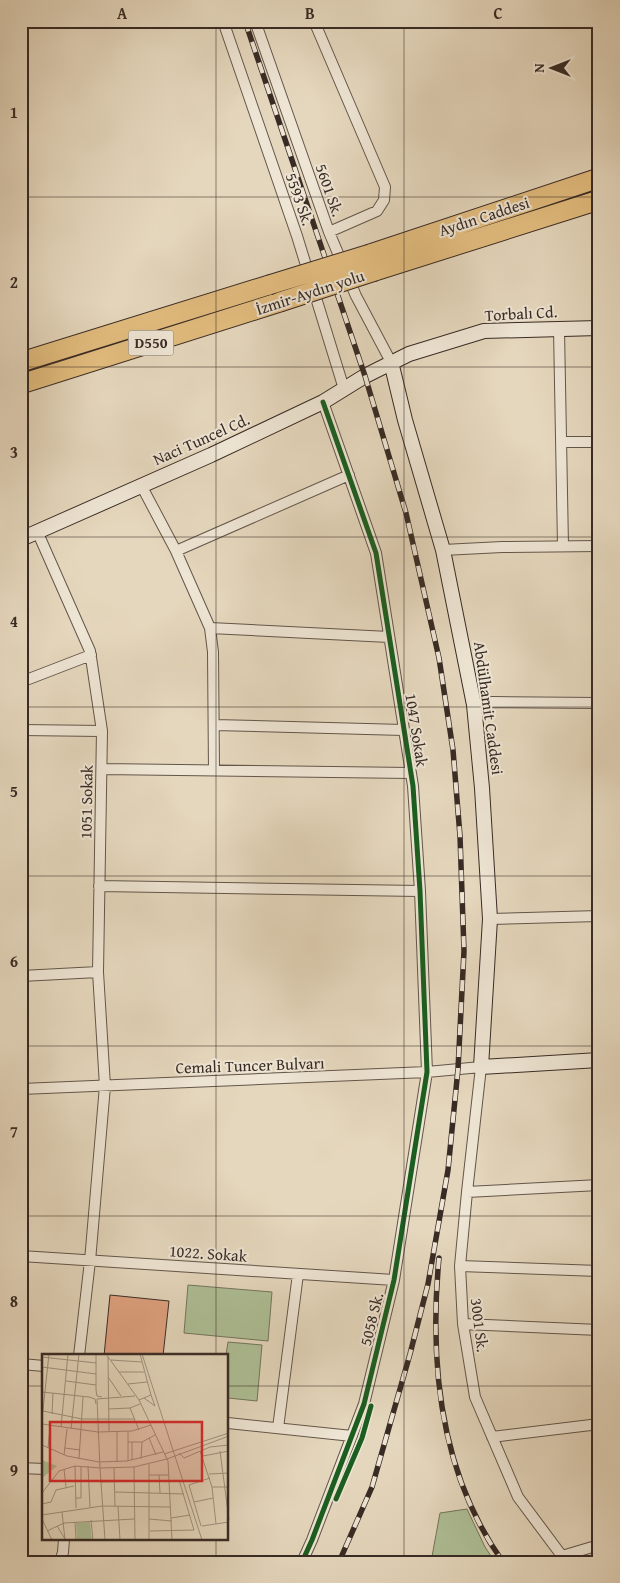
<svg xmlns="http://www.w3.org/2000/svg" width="620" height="1583" font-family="'Gentium Book Plus',serif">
<rect width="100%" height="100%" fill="#e5d7bd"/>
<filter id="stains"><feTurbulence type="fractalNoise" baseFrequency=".004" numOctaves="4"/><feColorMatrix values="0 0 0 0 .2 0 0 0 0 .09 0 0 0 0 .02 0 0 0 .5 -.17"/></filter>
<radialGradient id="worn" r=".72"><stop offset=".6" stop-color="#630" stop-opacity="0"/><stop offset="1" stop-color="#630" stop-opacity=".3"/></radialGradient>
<!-- green -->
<path fill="#aebf96" stroke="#73755e" d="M 188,1285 L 272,1292 L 268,1341 L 184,1333 Z
M 228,1342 L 262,1345 L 257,1401 L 228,1398 L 226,1355 Z
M 467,1509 L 485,1547 L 495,1562 L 431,1562 L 440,1513 Z"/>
<!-- building -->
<path fill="#e0a17f" stroke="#382b25" d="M 110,1295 L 169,1301 L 163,1356 L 104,1356 Z"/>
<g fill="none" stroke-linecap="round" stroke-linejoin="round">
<!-- street casing -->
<g stroke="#63564b" stroke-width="12">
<path id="street" d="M 223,21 L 297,236 L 344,389
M 255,21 L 329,232 L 356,296 L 391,362
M 314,21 L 385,187 L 384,200 L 377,211 L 329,232
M 559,329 L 563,546
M 561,442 L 599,442
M 141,485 L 176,551 L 210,628 L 213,652 L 214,770
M 37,531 L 90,651 L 102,731 L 98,972 L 105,1086 L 90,1261 L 79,1356
M 443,550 L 502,547 L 599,546
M 176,551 L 349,475
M 210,628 L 389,637
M 21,682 L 91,655
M 474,705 L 493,702 L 599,703
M 214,725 L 404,730
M 21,730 L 102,731
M 102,769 L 411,773
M 99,886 L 420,891
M 490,919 L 599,916
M 21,976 L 98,972
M 21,1089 L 427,1072 L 481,1067 L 467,1192 L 460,1266 L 463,1324 L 475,1397 L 518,1497 L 562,1556 L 569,1562
M 467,1192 L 599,1185
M 21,1256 L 394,1280
M 460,1266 L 599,1271
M 463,1324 L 599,1330
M 21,1364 L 44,1366
M 228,1423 L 352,1436
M 278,1428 L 298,1274
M 492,1437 L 599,1424
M 21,1468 L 44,1469
M 562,1556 L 599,1545
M 60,1562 L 63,1552 L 64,1539
M 302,1562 L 312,1540 L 364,1404 L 394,1280 L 427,1072 L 420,891 L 413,786 L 376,553 L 323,402"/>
</g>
<!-- secondary casing -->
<g stroke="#382b25" stroke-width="16">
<path id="secondary" d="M 391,362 L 405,420 L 443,550 L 474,705 L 482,788 L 490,919 L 481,1067 L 599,1060
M 21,539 L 211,455 L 323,402 L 365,376 L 409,354 L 484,331 L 599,328"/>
</g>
<!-- highway casing -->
<g stroke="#382b25" stroke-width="21">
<path id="highway" d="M 370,254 L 599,178
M 375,271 L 599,200
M 21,362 L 269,285
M 21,384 L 280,302"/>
</g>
<!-- street -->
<use href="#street" stroke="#eee5d4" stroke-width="10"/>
<!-- secondary -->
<use href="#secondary" stroke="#eee5d4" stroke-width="14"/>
<!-- highway -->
<use href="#highway" stroke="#e2bc7e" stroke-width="19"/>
<!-- rail casing -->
<g stroke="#382b25" stroke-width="5.5">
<path id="rail" d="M 245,21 L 365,376 L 406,513 L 439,658 L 453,750 L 460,836 L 464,951 L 458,1069 L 448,1170 L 428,1284 L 410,1354 L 372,1487 L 339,1562
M 439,1258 C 429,1364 440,1474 503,1562"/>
</g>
<!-- rail -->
<use href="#rail" stroke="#eee5d4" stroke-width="4" stroke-dasharray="11" stroke-linecap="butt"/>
<!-- highway-bridge casing -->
<g stroke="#382b25" stroke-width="21" stroke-linecap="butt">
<path id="highway-bridge" d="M 269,285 L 370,254
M 280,302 L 375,271"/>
</g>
<!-- highway-bridge -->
<use href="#highway-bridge" stroke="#e2bc7e" stroke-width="19"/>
<!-- cycleway casing -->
<g stroke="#eee5d4" stroke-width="8">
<path id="cycleway" d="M 336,1499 L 362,1438 L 371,1406
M 302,1562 L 312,1540 L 364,1404 L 394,1280 L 427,1072 L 420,891 L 413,786 L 376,553 L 323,402"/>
</g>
<!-- cycleway -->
<use href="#cycleway" stroke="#1b5e20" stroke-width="5"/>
</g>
<!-- grid -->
<path fill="none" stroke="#382b25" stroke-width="1" stroke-opacity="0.55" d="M 216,21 L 216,1356M 404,21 L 404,1562M 21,197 L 599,197M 21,367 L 599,367M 21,537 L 599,537M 21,707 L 599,707M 21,876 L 599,876M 21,1046 L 599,1046M 21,1216 L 599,1216M 21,1386 L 44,1386M 228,1386 L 599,1386M 216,1539 L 216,1562"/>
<g text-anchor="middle" stroke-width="4" stroke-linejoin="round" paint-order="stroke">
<!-- shield labels -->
<rect fill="#eee5d4" stroke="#6f635a" stroke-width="1" x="128.5" y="330.5" width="45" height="25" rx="4"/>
<g font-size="15" font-weight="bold" fill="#382b25">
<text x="151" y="348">D550</text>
</g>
<!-- street labels -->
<g font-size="16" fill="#382b25" stroke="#eee5d4">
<text transform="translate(330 190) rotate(71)" y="6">5601 Sk.</text>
<text transform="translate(300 199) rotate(71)" y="6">5593 Sk.</text>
<text transform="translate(484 216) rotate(-18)" y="6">Aydın Caddesi</text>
<text transform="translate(310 292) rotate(-18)" y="6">İzmir-Aydın yolu</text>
<text transform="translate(521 313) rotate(-3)" y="6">Torbalı Cd.</text>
<text transform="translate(201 439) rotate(-24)" y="6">Naci Tuncel Cd.</text>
<text transform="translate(489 708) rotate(82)" y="6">Abdülhamit Caddesi</text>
<text transform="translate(417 730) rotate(81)" y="6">1047 Sokak</text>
<text transform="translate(86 802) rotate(-89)" y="6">1051 Sokak</text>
<text transform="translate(250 1065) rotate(-2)" y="6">Cemali Tuncer Bulvarı</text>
<text transform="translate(208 1253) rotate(4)" y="6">1022. Sokak</text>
<text transform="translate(371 1319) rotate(-76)" y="6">5058 Sk.</text>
<text transform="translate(480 1325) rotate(83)" y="6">3001 Sk.</text>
</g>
</g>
<!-- overview -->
<g transform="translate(42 1354)">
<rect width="186" height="186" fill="#e5d7bd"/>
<path d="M 0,106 L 15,112 L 0,124 ZM 48,168 L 50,186 L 35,186 L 34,169 Z" fill="#aebf96"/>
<path fill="none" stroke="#a09280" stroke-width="1" d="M 64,0 L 97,46 L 126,107 L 130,186M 100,0 L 160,186M 54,1 L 54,36 L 55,42 L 60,43M 0,3 L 54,9M 66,3 L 67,77M 69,6 L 100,8M 0,13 L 54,20M 77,18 L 102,18M 66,23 L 79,42M 24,27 L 54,31M 86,30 L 105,28M 0,38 L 47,43 L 53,45 L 54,50M 102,44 L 113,52 L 109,41M 97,46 L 109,41 L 98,0M 88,54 L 97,76M 66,55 L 88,54 L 98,50M 1,57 L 40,65 L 93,65M 10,60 L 11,39M 0,65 L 7,0M 0,70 L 56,78 L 90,77 L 109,71M 19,73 L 26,0M 29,75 L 37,0M 107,84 L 114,101M 86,88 L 100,88 L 113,81M 0,91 L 25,102 L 57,108 L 85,107 L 121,98M 6,94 L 8,73M 23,94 L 38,96M 158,97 L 170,133 L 174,170M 178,97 L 187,166M 137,99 L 142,104 L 168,93 L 187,91M 122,100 L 187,79M 22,101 L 25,75M 161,102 L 187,97M 37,105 L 41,43M 99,105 L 100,88M 125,105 L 187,82M 90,106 L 90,88M 86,107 L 86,77M 75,108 L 75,77M 33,112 L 34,154M 46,112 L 48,153M 92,113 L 93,186M 72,114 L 73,152M 22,115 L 24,133M 167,120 L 187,119M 107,121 L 126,121M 117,121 L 118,139M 137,126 L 152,176M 58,128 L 107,127M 170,133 L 187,133M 73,138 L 142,140M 0,139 L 17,117 L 33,112 L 58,114 L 55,45 L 93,42M 34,144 L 39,144 L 39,112M 152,148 L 171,144M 0,150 L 9,148 L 14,136 L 32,132M 76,152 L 78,186M 20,158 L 23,186M 0,161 L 60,152 L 128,153M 129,164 L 148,161M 0,165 L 10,186M 107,165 L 130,167M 49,166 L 51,186M 33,168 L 34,186M 15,172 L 23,185M 159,172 L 147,131 L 168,124M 160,172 L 187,168M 5,177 L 22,169 L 92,165M 108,177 L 152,176M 63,186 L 58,114 L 92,113 L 125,105M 107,186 L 107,110"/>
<path fill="#d62828" fill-opacity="0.15" stroke="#d62828" stroke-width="2.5" d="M 8,68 L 160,68 L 160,127 L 8,127 Z"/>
<rect width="186" height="186" fill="none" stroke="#382b25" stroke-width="2.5"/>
</g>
<!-- margin -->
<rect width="620" height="1583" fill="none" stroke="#e5d7bd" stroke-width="55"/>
<!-- north arrow -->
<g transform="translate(552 68) rotate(270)" stroke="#eee5d4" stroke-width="4" paint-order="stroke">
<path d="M0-4L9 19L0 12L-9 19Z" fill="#382b25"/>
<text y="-8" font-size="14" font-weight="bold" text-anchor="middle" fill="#382b25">N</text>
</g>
<rect x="28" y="28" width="564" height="1528" fill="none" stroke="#382b25" stroke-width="2"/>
<g font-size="16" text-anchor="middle" font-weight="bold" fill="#382b25">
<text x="122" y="19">A</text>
<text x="310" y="19">B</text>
<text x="498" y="19">C</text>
<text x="14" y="118">1</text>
<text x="14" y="288">2</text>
<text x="14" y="458">3</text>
<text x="14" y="627">4</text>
<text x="14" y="797">5</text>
<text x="14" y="967">6</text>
<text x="14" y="1137">7</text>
<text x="14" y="1307">8</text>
<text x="14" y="1476">9</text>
</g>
<rect width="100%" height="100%" filter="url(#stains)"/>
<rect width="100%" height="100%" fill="url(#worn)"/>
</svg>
